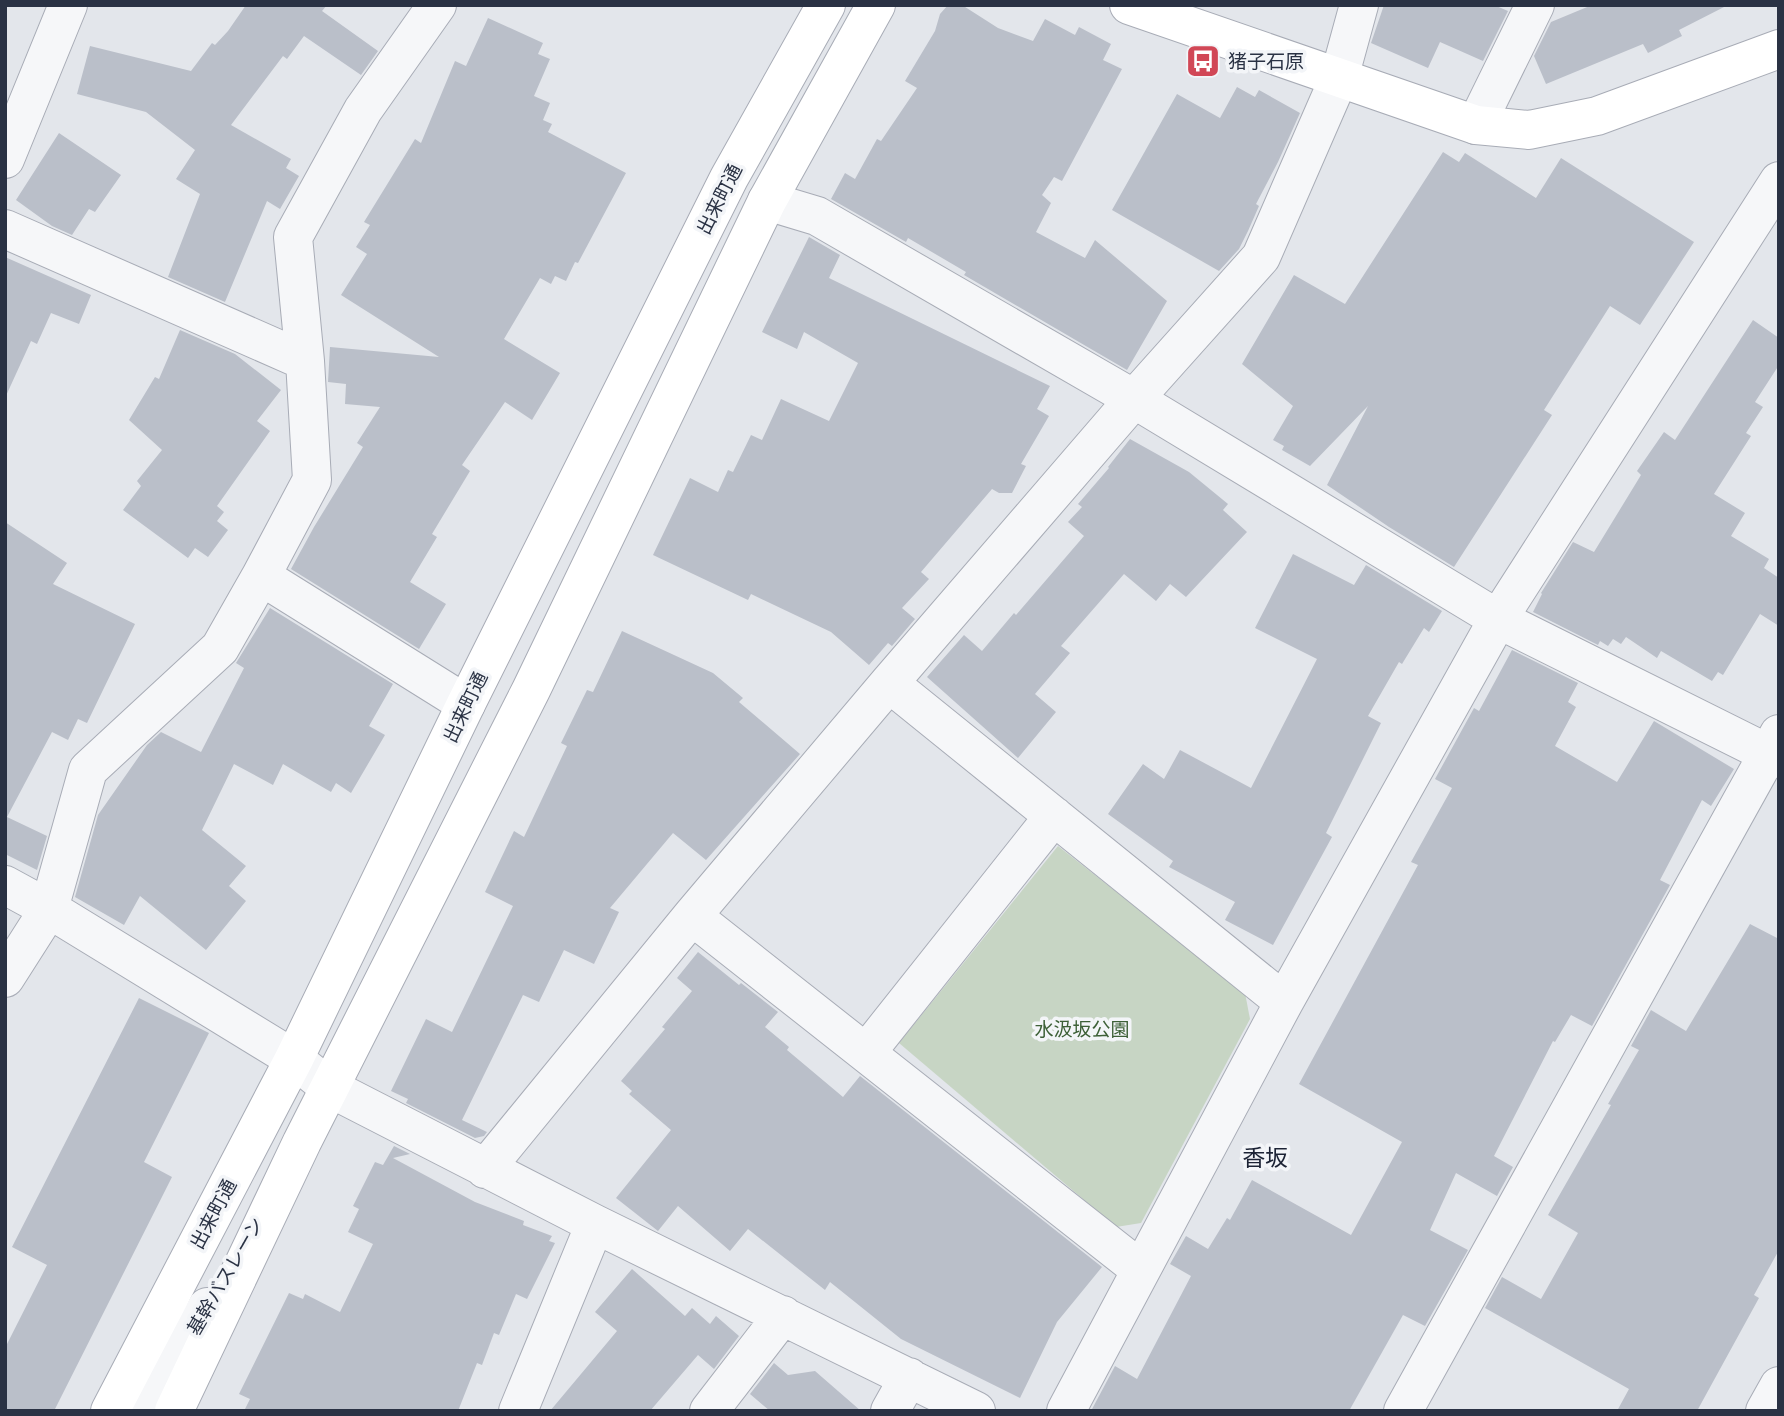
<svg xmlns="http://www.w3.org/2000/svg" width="1784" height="1416" font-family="'Work Sans','Noto Sans JP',sans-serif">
<rect width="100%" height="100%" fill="#e3e6eb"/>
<!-- green -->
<path fill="#c7d5c4" d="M 1058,846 L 1245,993 L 1250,1019 L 1141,1223 L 1116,1227 L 899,1043 Z"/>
<!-- building -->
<path fill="#babfc9" d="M 246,5 L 327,5 L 322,11 L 378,51 L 361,75 L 304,36 L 287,59 L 283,56 L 231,125 L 291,159 L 286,168 L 299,176 L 280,209 L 267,201 L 225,302 L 168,277 L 200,194 L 176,179 L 195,150 L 146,112 L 77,94 L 90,46 L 191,71 L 212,43 L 215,45 L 228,31 Z
M 948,5 L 962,5 L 998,28 L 1033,41 L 1045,19 L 1075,35 L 1079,27 L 1111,44 L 1103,60 L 1122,69 L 1062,181 L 1054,177 L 1042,195 L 1051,203 L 1036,232 L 1085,258 L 1095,240 L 1167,301 L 1127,370 L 964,275 L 966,272 L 908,238 L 906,242 L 831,199 L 845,173 L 855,179 L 877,139 L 881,141 L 917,88 L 905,81 L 935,31 L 940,14 Z
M 1384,5 L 1494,5 L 1508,11 L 1483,61 L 1440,42 L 1428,68 L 1371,43 Z
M 1592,5 L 1728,5 L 1679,30 L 1682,36 L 1648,53 L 1643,44 L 1546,84 L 1534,56 L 1551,22 Z
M 488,18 L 543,43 L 538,54 L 550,59 L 534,96 L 550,103 L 543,120 L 552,124 L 548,132 L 626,173 L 578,263 L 575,262 L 566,281 L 555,276 L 551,284 L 540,278 L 504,339 L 560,373 L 532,420 L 505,402 L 462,465 L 470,471 L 432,534 L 437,537 L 410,582 L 446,604 L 419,649 L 291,569 L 314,527 L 363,447 L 357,443 L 380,407 L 345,404 L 346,384 L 328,382 L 330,347 L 439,357 L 341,295 L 367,254 L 356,247 L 370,225 L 364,222 L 415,139 L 421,143 L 455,61 L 466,66 Z
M 1237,87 L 1255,97 L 1259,90 L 1300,113 L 1278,162 L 1256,204 L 1259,206 L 1248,231 L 1239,249 L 1219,271 L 1112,210 L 1177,94 L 1220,118 Z
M 59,133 L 121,175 L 95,212 L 89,209 L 72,235 L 52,226 L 16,200 Z
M 1443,152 L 1459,162 L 1465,153 L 1536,198 L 1561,158 L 1694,242 L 1640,325 L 1610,306 L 1544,410 L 1552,415 L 1454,567 L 1389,527 L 1327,485 L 1368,406 L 1310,466 L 1282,450 L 1284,446 L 1273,440 L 1293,406 L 1242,364 L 1294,275 L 1345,304 Z
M 809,237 L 840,255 L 829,278 L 1050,386 L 1037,409 L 1049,416 L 1021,464 L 1026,466 L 1012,493 L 999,493 L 992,489 L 921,572 L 929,579 L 902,608 L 915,619 L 892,646 L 888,643 L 869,665 L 831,632 L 751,594 L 748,600 L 653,555 L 690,478 L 718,492 L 728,470 L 733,472 L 751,435 L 762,440 L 781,399 L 829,421 L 858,363 L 804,332 L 797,349 L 762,332 Z
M 5,257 L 91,295 L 79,324 L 51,313 L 37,344 L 31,341 L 5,398 Z
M 1753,320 L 1779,338 L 1779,365 L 1755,402 L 1763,407 L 1746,433 L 1751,436 L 1714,494 L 1745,513 L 1731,536 L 1769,559 L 1764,568 L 1779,578 L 1779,626 L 1760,614 L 1723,675 L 1718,672 L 1712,681 L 1661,651 L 1657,658 L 1626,637 L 1621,644 L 1613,639 L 1608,646 L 1600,641 L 1598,645 L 1533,612 L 1542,594 L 1541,593 L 1573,542 L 1594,552 L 1641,475 L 1637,471 L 1664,432 L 1675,440 Z
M 180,330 L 235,354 L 281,390 L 257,421 L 270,431 L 217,506 L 224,512 L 217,521 L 228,530 L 208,557 L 195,548 L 188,558 L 123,510 L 141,486 L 137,481 L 162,450 L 129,420 L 155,377 L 159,379 Z
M 1130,439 L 1189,472 L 1228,504 L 1223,510 L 1247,532 L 1186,597 L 1170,584 L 1156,601 L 1124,574 L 1061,646 L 1070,653 L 1035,694 L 1056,712 L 1018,758 L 927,677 L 964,635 L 982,651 L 1014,613 L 1016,615 L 1084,536 L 1068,522 L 1082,507 L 1078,504 L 1109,468 L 1108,467 Z
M 5,522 L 67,563 L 53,584 L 135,624 L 87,723 L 78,719 L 68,740 L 52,732 L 7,817 L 47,836 L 37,870 L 5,854 Z
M 1293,554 L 1354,585 L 1366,565 L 1442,611 L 1429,632 L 1424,628 L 1402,664 L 1399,662 L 1368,716 L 1381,723 L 1326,833 L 1332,837 L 1273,945 L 1225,920 L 1235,902 L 1169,867 L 1173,861 L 1108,814 L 1143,764 L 1164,779 L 1180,750 L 1251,788 L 1317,659 L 1255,628 Z
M 270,608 L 393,684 L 369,726 L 385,735 L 351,793 L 336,783 L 331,792 L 283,764 L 273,785 L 234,764 L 202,830 L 246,866 L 229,886 L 246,901 L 206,950 L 140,896 L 124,925 L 75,897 L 98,815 L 147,745 L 161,732 L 201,752 L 244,668 L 236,663 Z
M 622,631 L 713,673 L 743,698 L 739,702 L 800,754 L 706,860 L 673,833 L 610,908 L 619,912 L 594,964 L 564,950 L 539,1002 L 523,995 L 462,1120 L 487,1132 L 484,1136 L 475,1138 L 406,1103 L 408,1099 L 391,1091 L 426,1019 L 452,1032 L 513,906 L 485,892 L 514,831 L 524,837 L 567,746 L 561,743 L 587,690 L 593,692 Z
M 1512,650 L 1578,683 L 1568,702 L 1576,707 L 1555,746 L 1617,782 L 1654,721 L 1734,769 L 1711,806 L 1702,800 L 1660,880 L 1670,885 L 1592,1026 L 1571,1015 L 1555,1042 L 1553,1041 L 1494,1156 L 1513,1167 L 1497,1196 L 1456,1173 L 1430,1230 L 1468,1250 L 1425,1326 L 1403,1315 L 1349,1411 L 1091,1411 L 1115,1366 L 1137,1379 L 1191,1276 L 1170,1264 L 1186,1236 L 1208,1249 L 1227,1218 L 1230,1220 L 1252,1180 L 1351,1235 L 1402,1142 L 1299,1084 L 1418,865 L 1411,862 L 1452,788 L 1435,779 L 1474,708 L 1479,711 Z
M 1750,924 L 1779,939 L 1779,1250 L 1754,1295 L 1759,1298 L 1697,1411 L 1617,1411 L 1629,1389 L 1485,1308 L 1502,1277 L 1541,1299 L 1578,1233 L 1548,1215 L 1611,1105 L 1608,1104 L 1636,1055 L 1639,1050 L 1631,1046 L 1651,1010 L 1686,1031 Z
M 698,952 L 739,985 L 741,983 L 778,1012 L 765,1027 L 789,1047 L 787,1050 L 843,1097 L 860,1076 L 1102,1267 L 1057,1322 L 1020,1398 L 901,1339 L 830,1282 L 825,1290 L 748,1229 L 730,1251 L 678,1206 L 658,1231 L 616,1198 L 671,1130 L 629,1094 L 632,1091 L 621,1081 L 665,1029 L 662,1027 L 692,991 L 677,978 Z
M 139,998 L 209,1033 L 144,1162 L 172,1177 L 54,1411 L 5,1411 L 5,1348 L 47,1265 L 12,1247 Z
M 394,1146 L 410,1154 L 393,1158 L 475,1202 L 524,1221 L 523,1225 L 552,1236 L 549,1241 L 555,1243 L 527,1299 L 516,1294 L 499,1335 L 494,1333 L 482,1365 L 477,1363 L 458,1411 L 244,1411 L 250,1399 L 239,1394 L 289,1293 L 303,1299 L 305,1294 L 340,1312 L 373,1244 L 348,1232 L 359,1209 L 353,1206 L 375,1162 L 383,1165 Z
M 632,1269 L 685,1316 L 692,1308 L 710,1324 L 716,1316 L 739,1336 L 714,1369 L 698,1355 L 650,1411 L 550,1411 L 617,1331 L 595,1312 Z
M 774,1363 L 788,1375 L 815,1371 L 861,1411 L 770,1411 L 750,1394 Z"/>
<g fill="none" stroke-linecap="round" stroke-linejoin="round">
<!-- street casing -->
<g stroke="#a8acb6" stroke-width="40">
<path id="street" d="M 1476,125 L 1535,5
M 5,159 L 68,5
M 767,201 L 817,216 L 1134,399 L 1498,619 L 1779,759
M 5,229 L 305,361
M 261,576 L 466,704
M 889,683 L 1284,1002
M 5,885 L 49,909 L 294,1059 L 330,1088 L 595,1224 L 976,1411
M 692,916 L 1141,1270
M 5,978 L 49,909 L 88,770 L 220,648 L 261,576 L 312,480 L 305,361 L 293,237 L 363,110 L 437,5
M 866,1053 L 1054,816
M 485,1169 L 692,916 L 889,683 L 1134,399 L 1261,257 L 1339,78 L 1359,5
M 147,1411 L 207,1307
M 518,1411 L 595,1224
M 709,1411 L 783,1315
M 890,1411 L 909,1377
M 1066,1411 L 1284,1002 L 1498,619 L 1779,181
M 1403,1411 L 1779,734
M 1765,1411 L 1779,1386"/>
</g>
<!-- secondary casing -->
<g stroke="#a8acb6" stroke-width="40">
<path id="secondary" d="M 1129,5 L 1476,125 L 1529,130 L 1597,116 L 1779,49
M 110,1411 L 294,1059 L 466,704 L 729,178 L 826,5
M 174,1411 L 302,1142 L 531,690 L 767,201 L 876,5"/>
</g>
<!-- street -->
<use href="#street" stroke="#f6f7f9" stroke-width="38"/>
<!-- secondary -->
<use href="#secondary" stroke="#fff" stroke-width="38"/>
</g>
<!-- icons -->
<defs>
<g id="bus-square" transform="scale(1.75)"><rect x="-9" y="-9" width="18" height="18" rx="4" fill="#d14756" stroke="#f3f5f8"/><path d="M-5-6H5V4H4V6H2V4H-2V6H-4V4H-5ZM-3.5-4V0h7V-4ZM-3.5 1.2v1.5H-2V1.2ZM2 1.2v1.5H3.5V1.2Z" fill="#fff"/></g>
</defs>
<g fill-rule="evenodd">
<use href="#bus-square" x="1203" y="61"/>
</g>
<g text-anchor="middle" stroke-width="7" stroke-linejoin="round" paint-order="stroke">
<!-- poi labels -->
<g font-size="19" fill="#2a3244" stroke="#f3f5f8" text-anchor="start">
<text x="1228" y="68">猪子石原</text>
</g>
<!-- street labels -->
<g font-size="19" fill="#2a3244" stroke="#f3f5f8">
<text transform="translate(719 199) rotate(-63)" y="7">出来町通</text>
<text transform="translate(465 707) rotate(-64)" y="7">出来町通</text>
<text transform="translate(213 1214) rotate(-62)" y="7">出来町通</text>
<text transform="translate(225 1276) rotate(-60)" y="7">基幹バスレーン</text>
</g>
<!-- park labels -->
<g font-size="19" fill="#3d6037" stroke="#f3f5f8">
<text x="1082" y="1036">水汲坂公園</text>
</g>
<!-- quarter labels -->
<g font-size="23" fill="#1c2335" stroke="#f3f5f8">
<text x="1265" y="1166">香坂</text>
</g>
</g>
<!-- border -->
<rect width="1784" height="1416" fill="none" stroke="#2a3244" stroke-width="14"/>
</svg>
